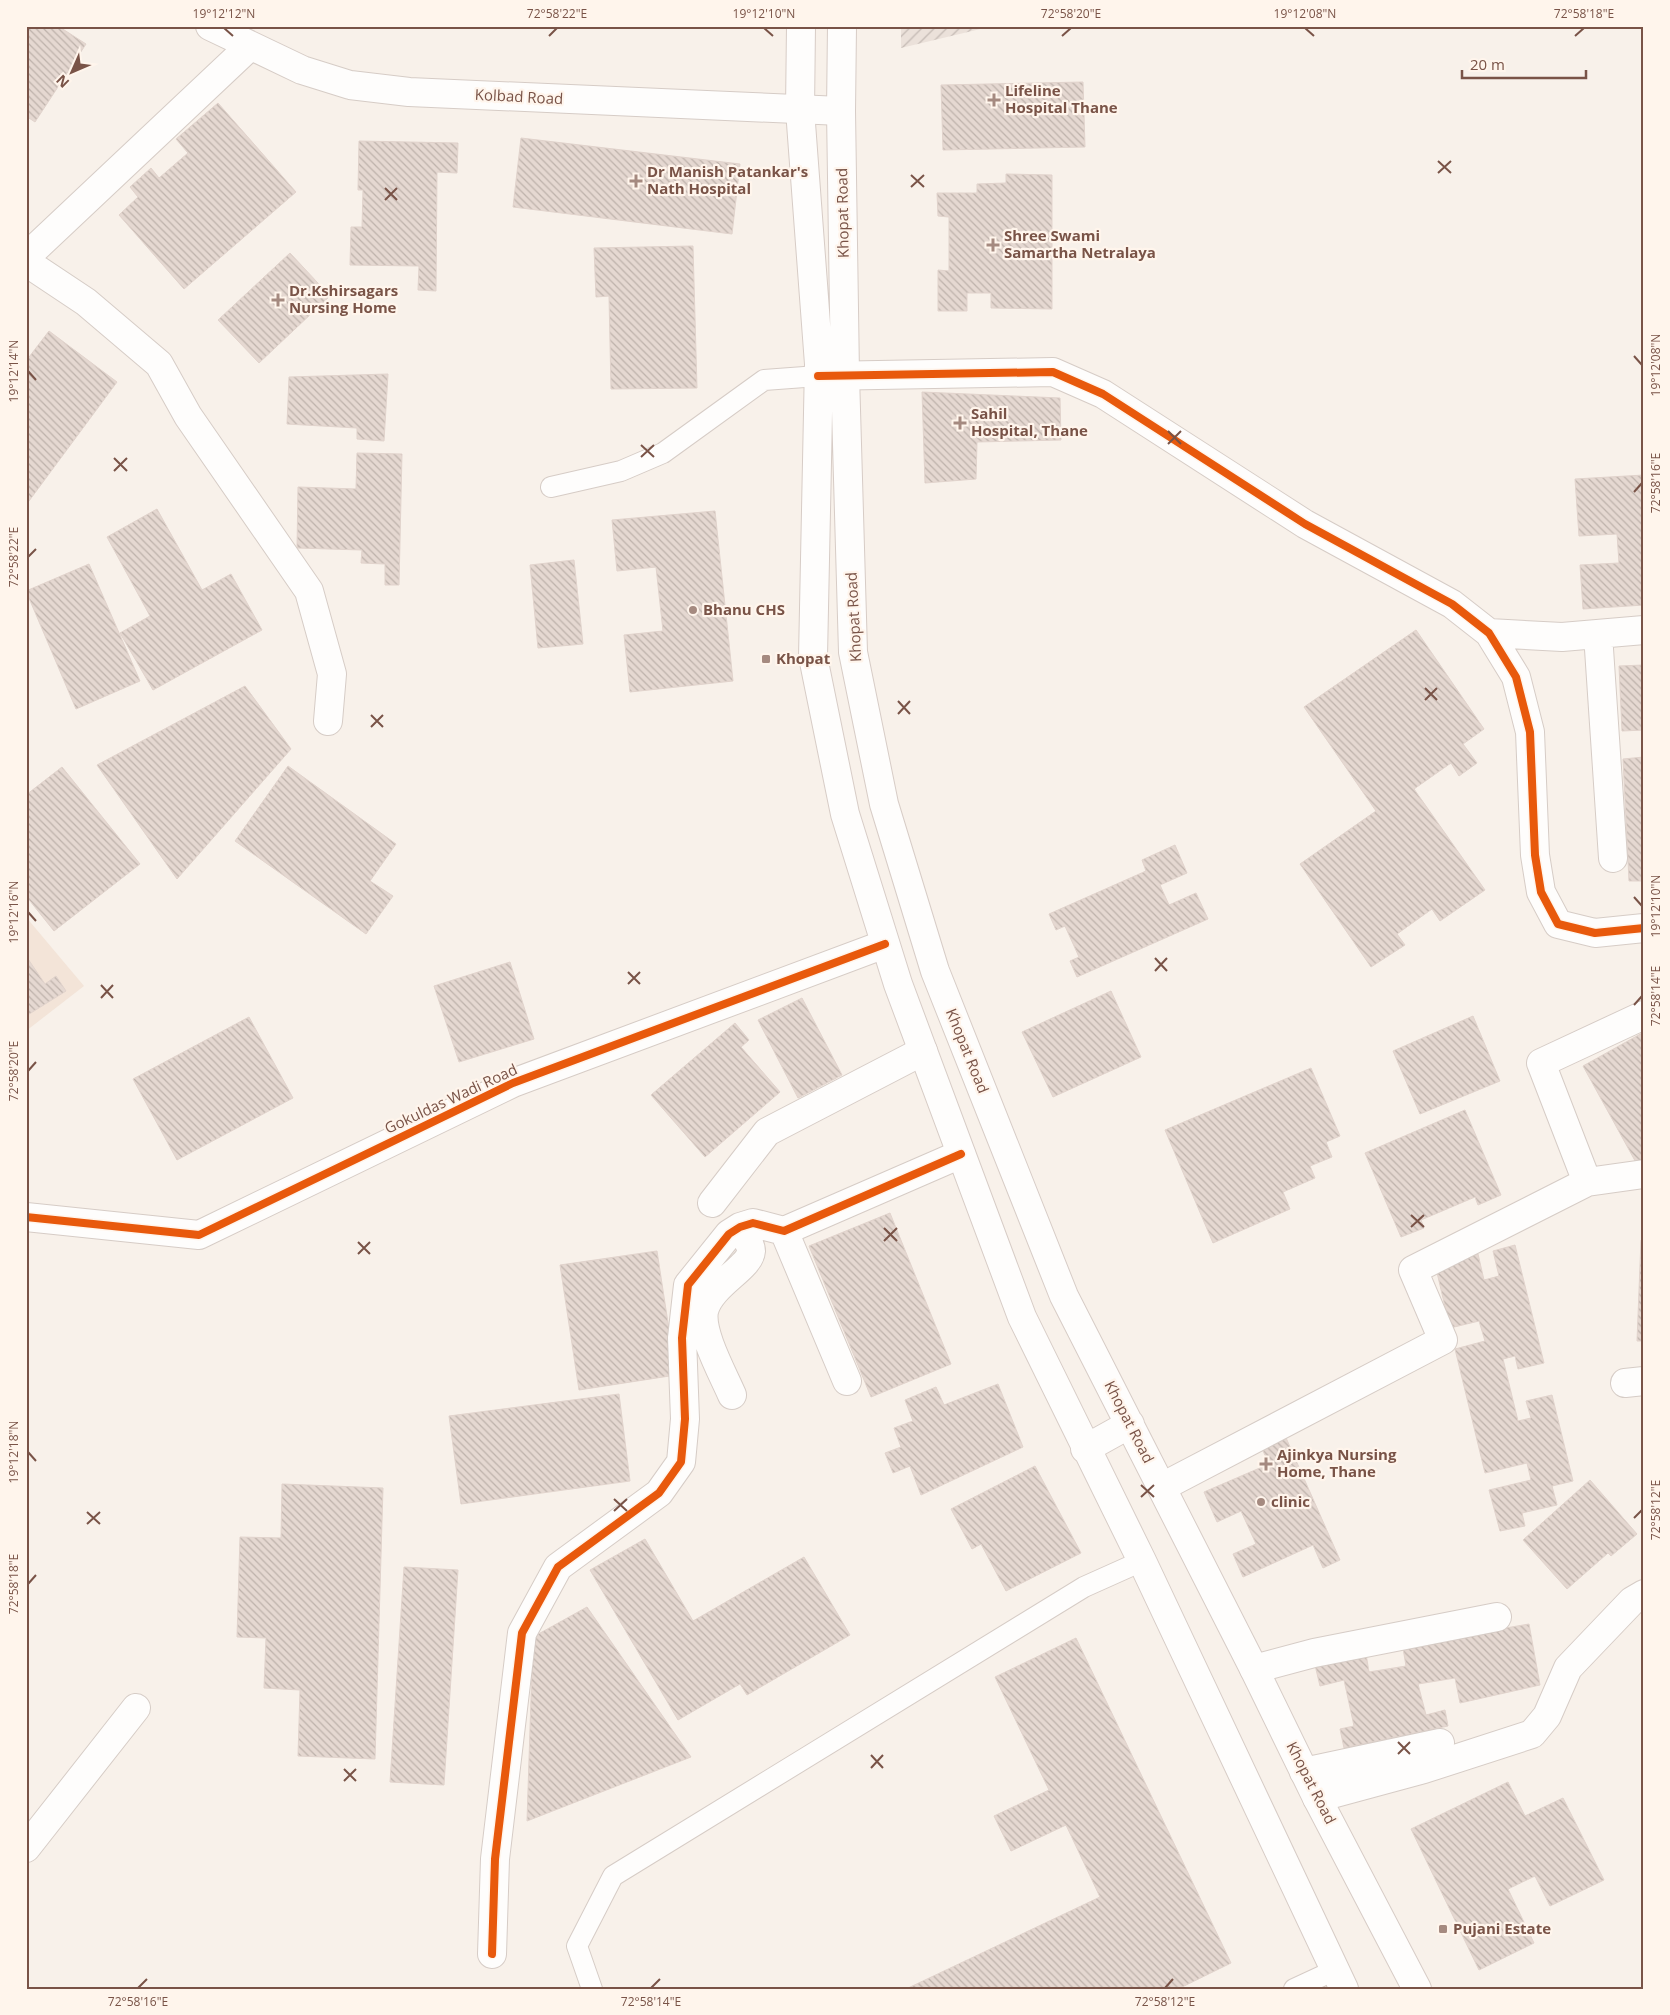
<svg xmlns="http://www.w3.org/2000/svg" width="1670" height="2015" font-family="'Open Sans',sans-serif">
<defs>
<pattern id="industrial-furrows" width="10" height="10" patternUnits="userSpaceOnUse" patternTransform="scale(1.25)"><rect width="10" height="10" fill="#ebe1da"/><path d="M-1 1l2-2M0 10L10 0M9 11l2-2" fill="none" stroke="#c3b9b3"/></pattern>
<pattern id="building-back-hatch" width="6" height="6" patternUnits="userSpaceOnUse" patternTransform="scale(1.25)"><rect width="6" height="6" fill="#e5d8d1"/><path d="M-1 5l2 2M0 0l6 6M5-1l2 2" fill="none" stroke="#beb2ab"/></pattern>
</defs>
<rect width="100%" height="100%" fill="#f8f1ea"/>
<!-- residential -->
<path fill="#f3e4d8" d="M 26,917 L 84,986 L 26,1031 Z"/>
<!-- industrial -->
<path fill="url(#industrial-furrows)" d="M 901,26 L 993,26 L 901,48 Z"/>
<!-- building -->
<path fill="url(#building-back-hatch)" stroke="#e1d3cc" fill-rule="evenodd" d="M 26,26 L 58,26 L 86,44 L 35,122 L 26,116 Z
M 1083,82 L 1085,147 L 943,150 L 941,85 Z
M 218,103 L 296,192 L 184,289 L 119,215 L 138,197 L 130,187 L 151,168 L 159,178 L 188,153 L 176,139 Z
M 521,138 L 740,164 L 732,234 L 513,207 Z
M 359,141 L 458,143 L 457,173 L 437,172 L 436,291 L 418,290 L 419,266 L 350,265 L 351,227 L 362,227 L 363,190 L 358,190 Z
M 1006,174 L 1052,175 L 1052,309 L 991,308 L 991,293 L 967,293 L 967,311 L 938,311 L 938,270 L 949,271 L 949,217 L 938,216 L 937,193 L 977,193 L 977,184 L 1006,183 Z
M 693,246 L 697,388 L 611,389 L 609,296 L 596,297 L 594,248 Z
M 290,253 L 330,296 L 259,363 L 218,320 Z
M 49,331 L 117,382 L 26,505 L 26,361 Z
M 388,374 L 384,441 L 357,439 L 357,428 L 287,424 L 289,377 Z
M 922,392 L 1060,398 L 1061,440 L 977,442 L 976,479 L 925,483 Z
M 357,453 L 402,454 L 399,585 L 385,585 L 385,564 L 361,563 L 362,550 L 297,548 L 298,487 L 356,489 Z
M 1644,475 L 1644,605 L 1583,609 L 1580,565 L 1619,563 L 1617,534 L 1579,536 L 1575,479 Z
M 157,509 L 202,590 L 231,574 L 262,630 L 153,690 L 120,633 L 150,616 L 107,537 Z
M 715,511 L 733,681 L 630,692 L 624,635 L 663,631 L 656,567 L 617,571 L 612,520 Z
M 574,560 L 583,644 L 538,648 L 530,565 Z
M 89,564 L 140,681 L 76,709 L 26,591 Z
M 1416,630 L 1484,729 L 1463,744 L 1477,763 L 1459,776 L 1451,763 L 1414,789 L 1485,890 L 1440,921 L 1432,909 L 1397,934 L 1405,945 L 1371,967 L 1300,864 L 1376,811 L 1304,707 Z
M 1644,665 L 1644,730 L 1622,731 L 1619,666 Z
M 245,686 L 291,749 L 177,879 L 97,765 Z
M 1644,757 L 1644,881 L 1629,881 L 1623,759 Z
M 288,766 L 396,844 L 370,881 L 393,896 L 366,934 L 235,841 Z
M 62,767 L 140,864 L 54,931 L 26,896 L 26,795 Z
M 1175,845 L 1187,873 L 1160,885 L 1169,905 L 1196,893 L 1208,919 L 1077,977 L 1070,961 L 1079,957 L 1065,926 L 1056,930 L 1049,914 L 1146,871 L 1142,860 Z
M 26,956 L 45,984 L 56,976 L 66,991 L 26,1016 Z
M 510,962 L 534,1039 L 459,1062 L 434,986 Z
M 1111,991 L 1141,1057 L 1053,1097 L 1022,1032 Z
M 802,998 L 842,1075 L 798,1098 L 758,1020 Z
M 1473,1016 L 1500,1081 L 1420,1114 L 1393,1051 Z
M 249,1017 L 293,1098 L 177,1160 L 133,1079 Z
M 735,1023 L 749,1040 L 741,1047 L 780,1092 L 705,1157 L 651,1095 Z
M 1644,1032 L 1644,1166 L 1639,1168 L 1583,1066 Z
M 1311,1068 L 1340,1136 L 1326,1142 L 1332,1157 L 1310,1166 L 1315,1178 L 1283,1192 L 1290,1209 L 1213,1243 L 1165,1130 Z
M 1465,1110 L 1501,1195 L 1478,1205 L 1475,1197 L 1421,1220 L 1424,1228 L 1401,1237 L 1365,1153 Z
M 890,1213 L 951,1364 L 871,1397 L 809,1246 Z
M 1641,1240 L 1644,1240 L 1644,1341 L 1637,1341 Z
M 1515,1245 L 1544,1363 L 1518,1369 L 1515,1356 L 1503,1359 L 1518,1421 L 1531,1418 L 1526,1401 L 1552,1395 L 1573,1481 L 1552,1486 L 1557,1505 L 1522,1513 L 1525,1526 L 1500,1531 L 1489,1490 L 1531,1480 L 1527,1463 L 1485,1473 L 1455,1349 L 1485,1341 L 1479,1321 L 1450,1328 L 1435,1264 L 1478,1254 L 1484,1280 L 1499,1276 L 1493,1251 Z
M 657,1251 L 676,1375 L 579,1390 L 560,1265 Z
M 998,1384 L 1023,1447 L 921,1495 L 910,1466 L 893,1473 L 885,1453 L 901,1447 L 894,1428 L 913,1421 L 905,1400 L 936,1387 L 944,1405 Z
M 619,1394 L 630,1481 L 461,1504 L 449,1416 Z
M 1283,1431 L 1340,1560 L 1323,1568 L 1313,1545 L 1243,1577 L 1233,1554 L 1256,1544 L 1241,1511 L 1217,1522 L 1204,1492 L 1269,1464 L 1259,1442 Z
M 1035,1466 L 1081,1553 L 1006,1591 L 981,1544 L 972,1549 L 951,1509 Z
M 1590,1480 L 1637,1534 L 1611,1556 L 1608,1553 L 1567,1589 L 1523,1540 Z
M 282,1484 L 383,1488 L 375,1759 L 298,1756 L 300,1690 L 264,1688 L 266,1638 L 237,1637 L 240,1537 L 281,1538 Z
M 645,1539 L 693,1621 L 804,1557 L 850,1635 L 747,1695 L 740,1684 L 678,1720 L 590,1570 Z
M 404,1567 L 458,1570 L 444,1785 L 390,1782 Z
M 587,1607 L 691,1757 L 527,1821 L 533,1637 Z
M 1529,1624 L 1540,1685 L 1460,1703 L 1455,1678 L 1418,1684 L 1426,1715 L 1445,1710 L 1448,1726 L 1344,1748 L 1340,1729 L 1354,1726 L 1344,1680 L 1320,1686 L 1314,1661 ZM 1403,1648 L 1406,1666 L 1369,1672 L 1366,1654 Z
M 1076,1638 L 1231,1963 L 1178,1989 L 906,1989 L 1100,1897 L 1066,1825 L 1011,1851 L 994,1816 L 1049,1790 L 995,1677 Z
M 1508,1782 L 1525,1816 L 1563,1798 L 1604,1880 L 1550,1906 L 1535,1876 L 1508,1889 L 1534,1943 L 1479,1970 L 1411,1829 Z"/>
<g fill="none" stroke-linecap="round" stroke-linejoin="round">
<!-- service casing -->
<g stroke="#d6ccc6" stroke-width="22">
<path id="service" d="M 551,487 L 621,471 L 663,453 L 764,380 L 818,376
M 592,1989 L 577,1946 L 613,1876 L 1084,1587 L 1142,1561
M 1294,1989 L 1335,1970"/>
</g>
<!-- minor casing -->
<g stroke="#d6ccc6" stroke-width="30">
<path id="minor" d="M 26,257 L 250,46
M 26,262 L 86,302 L 159,364 L 188,416 L 309,591 L 332,674 L 328,721
M 822,376 L 1053,372 L 1103,394 L 1305,524 L 1452,604 L 1489,633 L 1516,677 L 1530,732 L 1535,855 L 1541,892 L 1558,924 L 1595,933 L 1644,928
M 1489,633 L 1562,637 L 1644,630
M 1598,634 L 1613,858
M 1587,1182 L 1644,1174
M 712,1203 L 767,1132 L 923,1051
M 26,1217 L 199,1235 L 513,1083 L 885,944
M 784,1231 L 847,1381
M 1625,1383 L 1644,1381
M 732,1395 C 723,1374 700,1333 704,1311 C 710,1285 750,1268 751,1251 C 751,1244 743,1233 740,1227
M 1162,1487 L 1443,1340 L 1413,1270 L 1587,1182 L 1541,1063 L 1644,1015
M 1254,1669 L 1314,1653 L 1497,1617
M 1304,1772 L 1440,1743
M 1317,1798 L 1424,1769 L 1532,1734 L 1547,1716 L 1568,1668 L 1632,1601 L 1644,1594
M 26,1848 L 136,1708
M 492,1954 L 495,1859 L 522,1633 L 558,1567 L 659,1493 L 681,1462 L 685,1419 L 682,1338 L 688,1285 L 729,1234 L 740,1227 L 753,1223 L 784,1231 L 961,1154"/>
</g>
<!-- tertiary casing -->
<g stroke="#d6ccc6" stroke-width="30">
<path id="tertiary" d="M 210,26 L 302,70 L 350,85 L 409,92 L 841,111"/>
</g>
<!-- secondary casing -->
<g stroke="#d7ccc6" stroke-width="30">
<path id="secondary" d="M 801,26 L 800,110 L 819,364 L 813,657 L 845,814 L 898,984 L 1022,1317 L 1142,1561 L 1344,1989
M 842,26 L 841,111 L 845,375 L 853,652 L 884,804 L 935,971 L 1064,1296 L 1254,1669 L 1317,1798 L 1417,1989
M 1085,1449 L 1130,1424"/>
</g>
<!-- service -->
<use href="#service" stroke="#fefdfc" stroke-width="20"/>
<!-- minor -->
<use href="#minor" stroke="#fefdfc" stroke-width="28"/>
<!-- tertiary -->
<use href="#tertiary" stroke="#fefdfc" stroke-width="28"/>
<!-- secondary -->
<use href="#secondary" stroke="#fefdfc" stroke-width="28"/>
<!-- cycleway casing -->
<g stroke="#fff5ec" stroke-width="11">
<path id="cycleway" d="M 818,376 L 1053,372 L 1103,394 L 1305,524 L 1452,604 L 1489,633 L 1516,677 L 1530,732 L 1535,855 L 1541,892 L 1558,924 L 1595,933 L 1644,928
M 26,1217 L 199,1235 L 513,1083 L 885,944
M 492,1954 L 495,1859 L 522,1633 L 558,1567 L 659,1493 L 681,1462 L 685,1419 L 682,1338 L 688,1285 L 729,1234 L 740,1227 L 753,1223 L 784,1231 L 961,1154"/>
</g>
<!-- cycleway -->
<use href="#cycleway" stroke="#e8590c" stroke-width="8"/>
</g>
<!-- ticks -->
<path fill="none" stroke="#795347" stroke-width="2" d="M 224,28 L 233,36M 764,28 L 773,36M 1305,28 L 1314,36M 549,36 L 557,28M 1062,36 L 1071,28M 1575,36 L 1584,28M 1438,161 L 1451,173M 1438,173 L 1451,161M 911,175 L 924,187M 911,187 L 924,175M 385,188 L 397,200M 385,200 L 397,188M 1634,356 L 1642,365M 28,371 L 36,380M 1168,431 L 1181,444M 1168,444 L 1181,431M 641,445 L 654,457M 641,457 L 654,445M 114,458 L 127,471M 114,471 L 127,458M 1634,492 L 1642,483M 28,557 L 36,549M 1425,688 L 1437,700M 1425,700 L 1437,688M 898,701 L 910,714M 898,714 L 910,701M 371,715 L 383,727M 371,727 L 383,715M 1634,897 L 1642,906M 28,912 L 36,921M 1155,958 L 1167,971M 1155,971 L 1167,958M 628,972 L 640,984M 628,984 L 640,972M 101,985 L 113,998M 101,998 L 113,985M 1634,1005 L 1642,996M 28,1071 L 36,1062M 1411,1215 L 1424,1227M 1411,1227 L 1424,1215M 884,1228 L 897,1241M 884,1241 L 897,1228M 358,1242 L 370,1254M 358,1254 L 370,1242M 28,1452 L 36,1461M 1141,1485 L 1154,1497M 1141,1497 L 1154,1485M 614,1499 L 627,1511M 614,1511 L 627,1499M 87,1512 L 100,1524M 1634,1518 L 1642,1510M 87,1524 L 100,1512M 28,1584 L 36,1575M 1398,1742 L 1410,1754M 1398,1754 L 1410,1742M 871,1755 L 883,1768M 871,1768 L 883,1755M 344,1769 L 356,1781M 344,1781 L 356,1769M 138,1988 L 147,1979M 651,1988 L 660,1979M 1165,1988 L 1173,1979"/>
<!-- markers -->
<g fill="#a58a80" stroke="#fff5ec" stroke-width="2">
<path d="M991.5 92.5h5v5h5v5h-5v5h-5v-5h-5v-5h5z"/>
<path d="M633.5 173.5h5v5h5v5h-5v5h-5v-5h-5v-5h5z"/>
<path d="M990.5 237.5h5v5h5v5h-5v5h-5v-5h-5v-5h5z"/>
<path d="M275.5 292.5h5v5h5v5h-5v5h-5v-5h-5v-5h5z"/>
<path d="M957.5 415.5h5v5h5v5h-5v5h-5v-5h-5v-5h5z"/>
<circle cx="693" cy="610" r="5"/>
<rect x="761" y="654" width="10" height="10" rx="2.5"/>
<path d="M1263.5 1456.5h5v5h5v5h-5v5h-5v-5h-5v-5h5z"/>
<circle cx="1261" cy="1502" r="5"/>
<rect x="1438" y="1924" width="10" height="10" rx="2.5"/>
</g>
<g text-anchor="middle" stroke-width="4.5" stroke-linejoin="round" paint-order="stroke">
<!-- poi labels -->
<g font-size="15" font-weight="bold" fill="#795347" stroke="#fff5ec" text-anchor="start">
<text x="1005" y="96">Lifeline<tspan x="1005" dy="17">Hospital Thane</tspan></text>
<text x="647" y="177">Dr Manish Patankar's<tspan x="647" dy="17">Nath Hospital</tspan></text>
<text x="1004" y="241">Shree Swami<tspan x="1004" dy="17">Samartha Netralaya</tspan></text>
<text x="289" y="296">Dr.Kshirsagars<tspan x="289" dy="17">Nursing Home</tspan></text>
<text x="971" y="419">Sahil<tspan x="971" dy="17">Hospital, Thane</tspan></text>
<text x="703" y="615">Bhanu CHS</text>
<text x="776" y="664">Khopat</text>
<text x="1277" y="1460">Ajinkya Nursing<tspan x="1277" dy="17">Home, Thane</tspan></text>
<text x="1271" y="1507">clinic</text>
<text x="1453" y="1934">Pujani Estate</text>
</g>
<!-- street labels -->
<g font-size="15" fill="#795347" stroke="#fff5ec">
<text transform="translate(519 97) rotate(3)" y="5">Kolbad Road</text>
<text transform="translate(843 213) rotate(-91)" y="5">Khopat Road</text>
<text transform="translate(854 617) rotate(-93)" y="5">Khopat Road</text>
<text transform="translate(967 1051) rotate(68)" y="5">Khopat Road</text>
<text transform="translate(451 1099) rotate(-25)" y="5">Gokuldas Wadi Road</text>
<text transform="translate(1129 1422) rotate(63)" y="5">Khopat Road</text>
<text transform="translate(1311 1783) rotate(63)" y="5">Khopat Road</text>
</g>
</g>
<!-- border -->
<rect width="1670" height="2015" fill="none" stroke="#fff5ec" stroke-width="55"/>
<!-- north arrow -->
<g transform="translate(72 72) rotate(225)" stroke="#fff5ec" stroke-width="4" paint-order="stroke">
<path d="M0-4L9 19L0 12L-9 19Z" fill="#795347"/>
<text y="-8" font-size="14" font-weight="bold" text-anchor="middle" fill="#795347">N</text>
</g>
<!-- scale -->
<path d="M1462 70v8h124v-8" fill="none" stroke="#795347" stroke-width="2.5"/>
<text x="1470" y="70" font-size="15" fill="#795347" stroke="#fff5ec" stroke-width="4" paint-order="stroke">20 m</text>
<rect x="28" y="28" width="1614" height="1960" fill="none" stroke="#795347" stroke-width="2"/>
<g font-size="12" text-anchor="middle" fill="#795347">
<text x="224" y="18">19°12'12"N</text>
<text x="557" y="18">72°58'22"E</text>
<text x="764" y="18">19°12'10"N</text>
<text x="1071" y="18">72°58'20"E</text>
<text x="1305" y="18">19°12'08"N</text>
<text x="1584" y="18">72°58'18"E</text>
<text transform="translate(1656 365) rotate(-90)" y="4">19°12'08"N</text>
<text transform="translate(14 371) rotate(-90)" y="4">19°12'14"N</text>
<text transform="translate(1656 483) rotate(-90)" y="4">72°58'16"E</text>
<text transform="translate(14 557) rotate(-90)" y="4">72°58'22"E</text>
<text transform="translate(1656 906) rotate(-90)" y="4">19°12'10"N</text>
<text transform="translate(14 912) rotate(-90)" y="4">19°12'16"N</text>
<text transform="translate(1656 996) rotate(-90)" y="4">72°58'14"E</text>
<text transform="translate(14 1071) rotate(-90)" y="4">72°58'20"E</text>
<text transform="translate(14 1452) rotate(-90)" y="4">19°12'18"N</text>
<text transform="translate(1656 1510) rotate(-90)" y="4">72°58'12"E</text>
<text transform="translate(14 1584) rotate(-90)" y="4">72°58'18"E</text>
<text x="138" y="2006">72°58'16"E</text>
<text x="651" y="2006">72°58'14"E</text>
<text x="1165" y="2006">72°58'12"E</text>
</g>
</svg>
